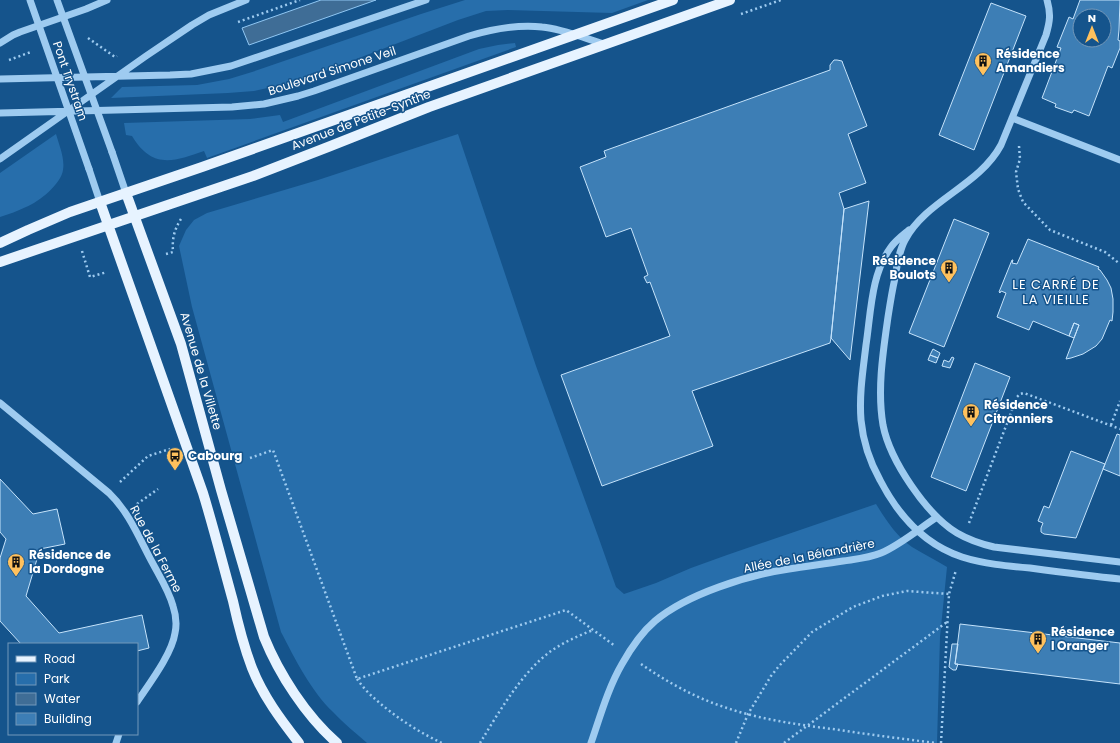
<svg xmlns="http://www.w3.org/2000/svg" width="1120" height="743" font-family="Poppins,sans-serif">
<rect width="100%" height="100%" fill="#15548c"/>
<!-- green -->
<path fill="#276eab" d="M 465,0 L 648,0 L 612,13 L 508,10 L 486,11 L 458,20 L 312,76 L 290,83 L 254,91 L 228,93 L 111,98 L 122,87 L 197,85 L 229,79 L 252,72 L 421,14 Z
M 515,43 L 516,47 L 207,158 L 204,151 C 173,162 152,169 132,136 L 126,135 L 124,123 L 250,119 L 280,115 L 283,122 L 479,49 L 498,45 Z
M 56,134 C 59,145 65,158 63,170 C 61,184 39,202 26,207 C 18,211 9,214 0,217 L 0,173 Z
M 458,134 L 536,366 L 598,536 L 616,587 L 624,594 L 656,583 L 691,568 L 727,555 L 876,504 C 886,520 896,536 912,547 C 923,554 936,560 947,567 L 940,637 L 937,743 L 367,743 C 356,733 343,723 333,712 C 311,691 295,659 281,632 L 192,307 L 179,246 L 186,230 L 194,220 L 207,213 L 318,180 Z"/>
<!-- water -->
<path fill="#3f6d96" stroke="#90c7f3" d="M 321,0 L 376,0 L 249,45 L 242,28 Z"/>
<!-- building -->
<path fill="#3d7eb5" stroke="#c5e3fb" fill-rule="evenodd" d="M 1080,0 L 1120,0 L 1119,30 L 1118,40 L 1120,41 L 1120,48 L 1112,68 L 1108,66 L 1089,116 L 1074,110 L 1072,113 L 1055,107 L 1056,104 L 1042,98 L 1061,48 L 1057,47 L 1069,17 L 1073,19 ZM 1080,16 L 1104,16 L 1104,40 L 1080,40 Z
M 991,3 L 1026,16 L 974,150 L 939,135 Z
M 834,60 L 837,60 L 842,61 L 843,64 L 867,126 L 848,134 L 866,183 L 839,193 L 844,209 L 831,338 L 830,343 L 692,391 L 713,446 L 602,486 L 561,375 L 670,336 L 650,282 L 647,283 L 644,277 L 648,275 L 631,228 L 606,237 L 580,167 L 606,157 L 604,151 L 830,70 L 830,65 Z
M 869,201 L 850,360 L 831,338 L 844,209 Z
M 954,219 L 989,233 L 944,347 L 909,333 Z
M 1028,239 L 1099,267 L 1098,269 L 1100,270 L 1107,280 L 1111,288 L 1113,299 L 1113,312 L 1112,321 L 1110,320 L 1102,339 L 1096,346 L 1083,354 L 1071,358 L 1066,359 L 1079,325 L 1074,323 L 1069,336 L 1033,321 L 1029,330 L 997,317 L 1006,293 L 1001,291 L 1000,293 L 999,292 L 1012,260 L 1013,260 L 1012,263 L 1017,264 Z
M 1074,323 L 1079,325 L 1074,338 L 1069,336 Z
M 933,349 L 940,353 L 938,358 L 930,355 Z
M 930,355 L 938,358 L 936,363 L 928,360 Z
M 952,357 L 954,358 L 950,368 L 942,366 L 944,360 L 949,362 Z
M 975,363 L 1010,377 L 966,491 L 931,477 Z
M 1117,434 L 1120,435 L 1120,476 L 1103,469 Z
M 1071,451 L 1105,464 L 1076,538 L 1044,534 L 1041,532 L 1041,528 L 1043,523 L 1038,521 L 1044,506 L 1049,508 Z
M 0,479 L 33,514 L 57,509 L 65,544 L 40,549 L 26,596 L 59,633 L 142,615 L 149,648 L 137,651 L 137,644 L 21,644 L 0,621 L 0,558 L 6,539 L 0,532 Z
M 960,624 L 1120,643 L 1120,684 L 955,664 Z
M 952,644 L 958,644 L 955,664 L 958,664 L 956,670 L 953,670 L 949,667 Z"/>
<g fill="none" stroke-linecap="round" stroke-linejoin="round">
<!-- path -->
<path stroke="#9ecbf0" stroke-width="2.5" stroke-dasharray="2 3" stroke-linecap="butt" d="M 741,14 L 781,0
M 238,22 L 300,0
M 88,38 L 115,57 L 117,56
M 9,60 L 31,52
M 1019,146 L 1020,159 L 1016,172 L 1018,189 L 1023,202 L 1050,230 L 1105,252 L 1120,264
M 82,251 L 90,277 L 107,272
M 166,254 L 173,252 C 172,239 174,230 181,219
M 1111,425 L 1120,401
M 250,458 L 273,450 L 357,679 L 566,610 L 615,646
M 120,482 L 148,456 L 170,449
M 137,504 L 158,489
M 969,523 L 1017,397 L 1020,394 L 1024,393 L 1120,429
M 641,664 C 667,682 694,697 724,707 C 761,720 801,725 840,730 C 872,735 904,739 936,743
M 357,679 C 362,686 368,693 374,698 C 394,716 418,732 442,743
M 480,743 C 499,712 522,672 551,651 C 564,642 578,636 593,630
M 736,743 L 748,714 L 771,676 L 779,666 L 812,632 L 853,607 L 882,596 L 907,591 L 949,594
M 784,743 L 947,622
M 941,743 L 949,594 L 956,570"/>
<!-- minor -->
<path stroke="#9ecbf0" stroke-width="7" d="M 1047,0 C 1051,14 1050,21 1046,35 L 1001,145 C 979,186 926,200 905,240 C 899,251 897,265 895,278 C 892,291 890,304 888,317 C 883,352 877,390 883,425 C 890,461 927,515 957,533 C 969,540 981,544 994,547 L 1120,562
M 0,43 L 13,35 L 20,32 L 86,9 L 107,0
M 0,79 L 170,75 L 191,74 L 231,66 L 426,0
M 0,113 L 232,107 L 264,104 L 298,96 L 314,91 L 469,36 C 493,29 517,24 542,27 C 563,29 584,38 604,44
M 1012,118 L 1120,160
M 112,152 L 126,193
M 0,159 L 146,56 L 192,25 L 209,15 L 246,0
M 89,169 L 100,202
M 909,230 C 903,235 896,240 891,247 C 871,274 871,312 866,345 C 863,370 859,395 861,420 C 863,441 870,462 880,480 C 898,515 923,544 962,557 C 984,564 1007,566 1030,568 C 1060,572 1090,576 1120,579
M 0,403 L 109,493 C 129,512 139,538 152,562 C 160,577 169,591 173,606 C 176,615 177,624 175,633 C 172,654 149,684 137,702
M 116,743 L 119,734
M 591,743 C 600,717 608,688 622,664 C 631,648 641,633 655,621 C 687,594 748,575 789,569 C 807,566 825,564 843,561 C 856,559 869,558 881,553 C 900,545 920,528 937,517"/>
<!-- major -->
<path stroke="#e7f3ff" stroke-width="10" d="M 126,193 L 181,344 L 221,490 L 264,637 C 279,674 306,716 337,743
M 100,202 L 203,493 C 214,529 223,565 233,601 C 238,624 244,647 252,668 C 263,696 281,720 299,743
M 0,243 L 28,230 L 70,212 L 202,167 L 673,0
M 0,262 L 253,176 L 328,147 L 429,107 L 730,0"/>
<!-- minor-bridge -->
<path stroke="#9ecbf0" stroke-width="7" d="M 30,0 L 89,169
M 57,0 L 112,152"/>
</g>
<!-- icons -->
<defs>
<g id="building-pin" transform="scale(0.9)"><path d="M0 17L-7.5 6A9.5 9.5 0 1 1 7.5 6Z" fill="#ffc15d" stroke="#15548c"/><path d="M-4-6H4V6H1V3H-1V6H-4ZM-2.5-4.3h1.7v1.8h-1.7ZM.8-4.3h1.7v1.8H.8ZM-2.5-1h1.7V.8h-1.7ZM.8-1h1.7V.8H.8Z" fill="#111"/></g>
<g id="bus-pin" transform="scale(0.9)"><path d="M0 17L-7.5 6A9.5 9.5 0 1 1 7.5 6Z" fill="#ffc15d" stroke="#15548c"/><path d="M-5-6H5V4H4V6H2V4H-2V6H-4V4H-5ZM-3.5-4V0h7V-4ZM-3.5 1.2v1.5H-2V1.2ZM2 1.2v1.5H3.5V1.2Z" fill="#111"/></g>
</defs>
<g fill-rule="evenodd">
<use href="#building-pin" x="983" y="61"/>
<use href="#building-pin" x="949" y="268"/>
<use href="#building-pin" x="971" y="412"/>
<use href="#bus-pin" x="175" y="456"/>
<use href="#building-pin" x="16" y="562"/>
<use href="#building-pin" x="1038" y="639"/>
</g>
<g text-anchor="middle" stroke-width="3" stroke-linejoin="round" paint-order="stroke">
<!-- poi labels -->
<g font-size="12" font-weight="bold" fill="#fff" stroke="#15548c" text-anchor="start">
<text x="996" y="58">Résidence<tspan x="996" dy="14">Amandiers</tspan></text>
<text x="936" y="265" text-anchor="end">Résidence<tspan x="936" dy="14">Boulots</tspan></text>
<text x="984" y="409">Résidence<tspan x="984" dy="14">Citronniers</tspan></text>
<text x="188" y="460">Cabourg</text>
<text x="29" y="559">Résidence de<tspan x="29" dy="14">la Dordogne</tspan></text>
<text x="1051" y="636">Résidence<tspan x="1051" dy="14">l Oranger</tspan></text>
</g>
<!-- street labels -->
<g font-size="12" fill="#fff" stroke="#15548c">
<text transform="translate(332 71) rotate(-18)" y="4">Boulevard Simone Veil</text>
<text transform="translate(70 81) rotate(71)" y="4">Pont Trystram</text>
<text transform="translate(361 120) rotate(-21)" y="4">Avenue de Petite-Synthe</text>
<text transform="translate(201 371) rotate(74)" y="4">Avenue de la Villette</text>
<text transform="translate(156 549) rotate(62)" y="4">Rue de la Ferme</text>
<text transform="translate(809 556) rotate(-11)" y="4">Allée de la Bélandrière</text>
</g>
<!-- neighbourhood labels -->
<g font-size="13" letter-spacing="1" fill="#fff" stroke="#15548c">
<text x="1056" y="289">LE CARRÉ DE<tspan x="1056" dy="15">LA VIEILLE</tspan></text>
</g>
</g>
<!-- legend -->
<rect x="8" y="643" width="130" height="92" fill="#15548c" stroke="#7398ba"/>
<rect x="16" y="656" width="20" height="6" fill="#e7f3ff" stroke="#7398ba"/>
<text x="44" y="663" font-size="12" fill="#ffffff">Road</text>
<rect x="16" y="673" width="20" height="12" fill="#276eab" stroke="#7398ba"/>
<text x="44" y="683" font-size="12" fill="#ffffff">Park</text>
<rect x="16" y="693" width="20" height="12" fill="#3f6d96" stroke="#7398ba"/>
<text x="44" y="703" font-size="12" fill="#ffffff">Water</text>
<rect x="16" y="713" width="20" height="12" fill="#3d7eb5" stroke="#7398ba"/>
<text x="44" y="723" font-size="12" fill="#ffffff">Building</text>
<!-- north arrow -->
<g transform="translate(1092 28)"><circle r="19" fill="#15548c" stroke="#7398ba"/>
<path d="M0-3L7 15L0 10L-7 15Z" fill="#ffc15d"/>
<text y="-6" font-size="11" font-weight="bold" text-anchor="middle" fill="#ffffff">N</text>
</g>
</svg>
